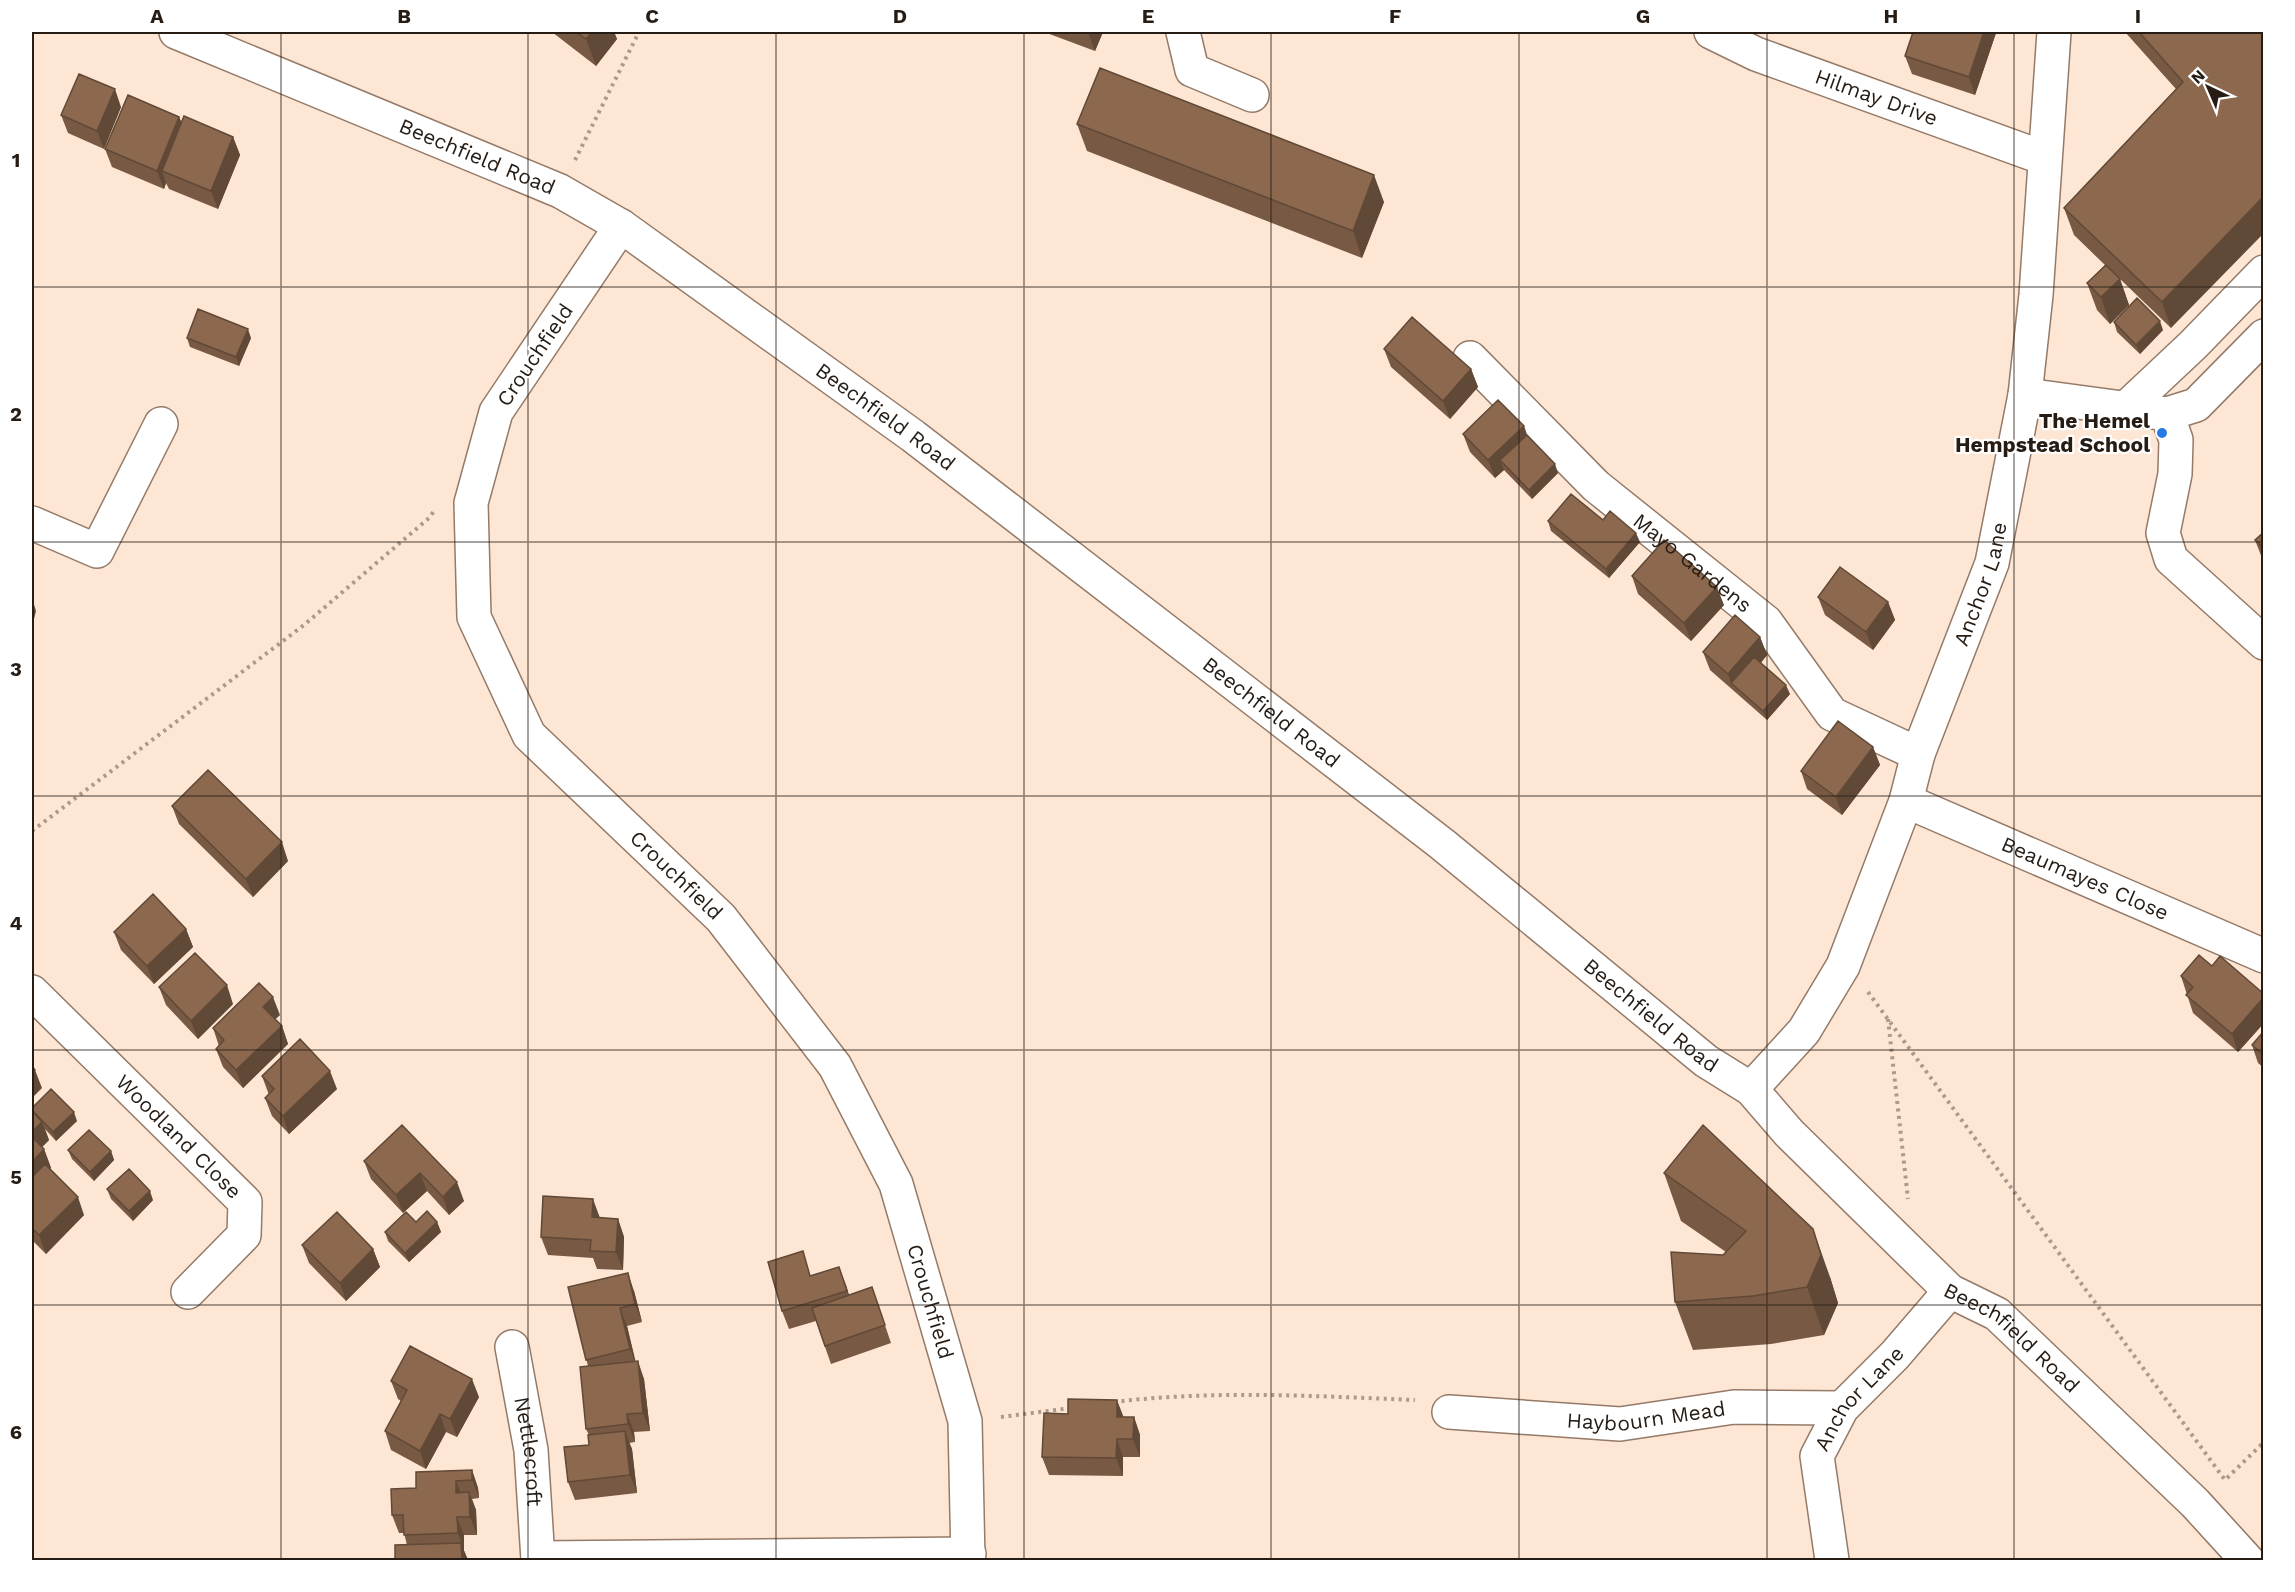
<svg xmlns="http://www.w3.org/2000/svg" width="2295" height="1592" font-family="'Work Sans',sans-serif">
<rect width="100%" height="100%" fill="#fee6d5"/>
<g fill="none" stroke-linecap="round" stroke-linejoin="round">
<!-- minor casing -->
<g stroke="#947a67" stroke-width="36">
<g id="minor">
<path id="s1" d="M 176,32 L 560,191 L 621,226 L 913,436 L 1442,844 L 1706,1061 L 1751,1089 L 1789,1133 L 1950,1291 L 1997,1314 L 2195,1503 L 2247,1560"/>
<path d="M 1183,32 L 1192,70 L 1252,95"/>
<path id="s2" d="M 1711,32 L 1756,54 L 2044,158"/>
<path id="s3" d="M 621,226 L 496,412 L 471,503 L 474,617 L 529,735 L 721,918 L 835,1066 L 896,1184 L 965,1421 L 968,1560"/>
<path id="s4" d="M 1470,358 L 1596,486 L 1766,622 L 1832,714 L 1918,754"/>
<path d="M 2025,395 L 2167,414 L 2176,440 L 2175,474 L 2163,533 L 2171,559 L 2264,643"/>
<path d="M 2126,408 L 2193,345 L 2264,272"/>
<path d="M 2167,414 L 2196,405 L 2264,336"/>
<path d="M 32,523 L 97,551 L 161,424"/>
<path id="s5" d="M 1906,801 L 2264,956"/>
<path id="s6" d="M 32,992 L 245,1202 L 244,1235 L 188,1292"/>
<path id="s7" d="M 1751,1089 L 1804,1031 L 1843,966 L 1906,801 L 1918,754 L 1992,563 L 2025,395 L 2036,295 L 2054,32"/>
<path id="s8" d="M 512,1347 L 531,1450 L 538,1560"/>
<path id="s9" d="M 1449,1412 L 1620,1424 L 1734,1407 L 1842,1408"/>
<path d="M 538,1558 L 969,1554"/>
<path id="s10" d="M 1832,1560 L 1817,1456 L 1842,1408 L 1895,1355 L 1950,1291"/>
</g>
</g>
<!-- path -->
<path stroke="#ac998c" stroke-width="4" stroke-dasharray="3 4.5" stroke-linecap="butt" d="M 575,160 L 639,32
M 32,831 L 304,625 L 429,518 L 434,511
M 1868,992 L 2225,1480 L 2261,1445 L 2264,1448
M 1888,1019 L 1908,1199
M 1114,1402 C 1214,1390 1315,1396 1415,1400
M 1001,1417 L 1071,1408"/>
<!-- minor -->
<use href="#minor" stroke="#fff" stroke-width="33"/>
</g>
<!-- wall -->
<path fill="#785943" d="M 552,32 L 614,32 L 617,39 L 596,66 Z
M 1044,32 L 1103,32 L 1095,51 Z
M 1913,32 L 1996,32 L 1996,33 L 1975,95 L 1912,74 L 1905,56 Z
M 2125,32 L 2264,32 L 2171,328 L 2120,279 L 2129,305 L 2110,324 L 2097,310 L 2087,283 L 2105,265 L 2074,235 L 2064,208 L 2176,89 Z
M 121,107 L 104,149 L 68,133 L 61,115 Z
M 179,117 L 182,123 L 233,137 L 240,155 L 218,209 L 169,189 L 166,183 L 164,189 L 112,167 L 105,149 Z
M 1077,124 L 1384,202 L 1362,258 L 1087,151 Z
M 2114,322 L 2163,330 L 2140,354 L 2117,332 Z
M 187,338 L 251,338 L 239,366 L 190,347 Z
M 1384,349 L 1471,369 L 1478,387 L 1450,419 L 1391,367 Z
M 1524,426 L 1527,435 L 1558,473 L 1532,499 L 1504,470 L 1495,478 L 1470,452 L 1463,434 Z
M 1603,520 L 1640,542 L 1609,578 L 1551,531 L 1548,521 Z
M 2264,532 L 2264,563 L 2255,540 Z
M 1632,576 L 1724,605 L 1691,641 L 1638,594 Z
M 1818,597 L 1888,602 L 1895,620 L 1873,650 L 1825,615 Z
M 1760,637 L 1767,655 L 1761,663 L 1790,694 L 1767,720 L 1710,670 L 1703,652 Z
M 1873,747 L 1880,765 L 1842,815 L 1807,789 L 1801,771 Z
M 172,806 L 288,861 L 253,897 L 179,824 Z
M 186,929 L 193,947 L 154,984 L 121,950 L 114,932 Z
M 2181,976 L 2264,994 L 2264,1023 L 2238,1052 L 2193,1013 Z
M 159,987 L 233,1004 L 198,1039 L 166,1005 Z
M 280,1015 L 275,1019 L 282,1026 L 288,1044 L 243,1088 L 223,1067 L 216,1049 L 219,1046 L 213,1028 Z
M 2264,1031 L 2264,1068 L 2258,1063 L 2252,1045 Z
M 262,1076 L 337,1089 L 289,1134 L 272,1116 L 265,1098 L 269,1095 Z
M 32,1108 L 77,1121 L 56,1141 L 45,1129 L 49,1140 L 42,1147 L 44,1149 L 51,1168 L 50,1169 L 84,1215 L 46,1254 L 32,1240 Z
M 402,1125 L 464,1201 L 449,1215 L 427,1191 L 403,1213 L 371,1179 L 364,1161 Z
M 68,1150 L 111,1151 L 114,1160 L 94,1181 L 72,1159 Z
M 1664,1173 L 1830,1277 L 1838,1303 L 1824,1335 L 1771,1344 L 1693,1350 L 1675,1302 L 1726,1252 L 1681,1221 Z
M 107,1189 L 153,1200 L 133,1221 L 111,1199 Z
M 600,1218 L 618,1219 L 624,1237 L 623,1270 L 597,1269 L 593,1258 L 548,1255 L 541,1237 Z
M 416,1222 L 437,1222 L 441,1232 L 409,1262 L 388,1241 L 385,1232 Z
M 302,1245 L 373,1249 L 380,1267 L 346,1301 L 309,1263 Z
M 811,1275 L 846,1285 L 849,1295 L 872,1287 L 891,1343 L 831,1364 L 816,1321 L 789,1329 L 782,1311 Z
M 568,1287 L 634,1291 L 642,1322 L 627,1326 L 635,1361 L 644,1379 L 650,1431 L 634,1432 L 635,1442 L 629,1443 L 632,1449 L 637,1493 L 575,1500 L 568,1482 L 589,1445 L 589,1435 L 586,1429 L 588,1366 Z
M 391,1381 L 479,1397 L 457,1437 L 446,1432 L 426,1469 L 391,1450 L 385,1431 L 401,1401 L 398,1399 Z
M 1123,1417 L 1134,1417 L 1140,1435 L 1140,1457 L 1123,1457 L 1123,1476 L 1049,1475 L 1042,1457 Z
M 472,1470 L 478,1488 L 479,1498 L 472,1499 L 476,1510 L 477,1535 L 464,1535 L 464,1551 L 468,1560 L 395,1560 L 407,1545 L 404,1533 L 399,1533 L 392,1515 L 416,1488 Z"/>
<!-- shaded-wall -->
<path fill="#614937" d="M 592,32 L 614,32 L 617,39 L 596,66 L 586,39 Z
M 1088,32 L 1103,32 L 1095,51 Z
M 1984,32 L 1996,32 L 1996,33 L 1975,95 L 1969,77 Z
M 115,89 L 121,107 L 104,149 L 97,131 Z
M 179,117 L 186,135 L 162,171 L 166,183 L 164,189 L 157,171 Z
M 233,137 L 240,155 L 218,209 L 211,191 Z
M 1374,175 L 1384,202 L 1362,258 L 1353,231 Z
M 2264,196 L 2264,233 L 2171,328 L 2162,302 Z
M 2120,279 L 2129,305 L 2110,324 L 2101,297 Z
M 2160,321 L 2163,330 L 2140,354 L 2136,345 Z
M 248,329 L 251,338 L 239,366 L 236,357 Z
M 1471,369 L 1478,387 L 1450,419 L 1443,401 Z
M 1524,426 L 1530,444 L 1500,460 L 1504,470 L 1495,478 L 1488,460 Z
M 1555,464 L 1558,473 L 1532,499 L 1529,490 Z
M 1636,533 L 1640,542 L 1609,578 L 1606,569 Z
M 1717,587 L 1724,605 L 1691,641 L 1684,623 Z
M 32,598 L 36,611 L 32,627 Z
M 1888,602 L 1895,620 L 1873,650 L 1866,632 Z
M 1760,637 L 1767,655 L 1738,689 L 1731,683 L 1728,674 Z
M 1786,685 L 1790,694 L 1767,720 L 1763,711 Z
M 1873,747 L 1880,765 L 1842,815 L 1836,797 Z
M 282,842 L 288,861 L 253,897 L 246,879 Z
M 186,929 L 193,947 L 154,984 L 147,966 Z
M 227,985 L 233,1004 L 198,1039 L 191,1021 Z
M 273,997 L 280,1015 L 269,1025 L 263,1007 Z
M 2264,997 L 2264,1023 L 2238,1052 L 2232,1034 Z
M 282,1026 L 288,1044 L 243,1088 L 236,1070 Z
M 35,1070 L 42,1088 L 32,1098 L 32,1074 Z
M 330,1071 L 337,1089 L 289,1134 L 283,1116 Z
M 74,1112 L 77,1121 L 56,1141 L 53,1132 Z
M 42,1122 L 49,1140 L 36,1153 L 32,1141 L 32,1132 Z
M 44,1149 L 51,1168 L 32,1186 L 32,1162 Z
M 111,1151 L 114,1160 L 94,1181 L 90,1172 Z
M 420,1173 L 427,1191 L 403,1213 L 396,1195 Z
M 457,1182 L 464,1201 L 449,1215 L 443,1197 Z
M 150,1191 L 153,1200 L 133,1221 L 129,1211 Z
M 78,1197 L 84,1215 L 46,1254 L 39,1235 Z
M 593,1199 L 600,1218 L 592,1217 Z
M 618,1219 L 624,1237 L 623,1270 L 616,1252 Z
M 437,1222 L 441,1232 L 409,1262 L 405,1253 Z
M 1813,1229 L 1830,1277 L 1838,1303 L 1824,1335 L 1807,1287 Z
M 373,1249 L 380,1267 L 346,1301 L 340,1283 Z
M 839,1267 L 846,1285 L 853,1310 L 847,1291 Z
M 628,1273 L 634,1291 L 642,1322 L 635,1304 Z
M 620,1308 L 627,1326 L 637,1367 L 630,1349 Z
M 638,1361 L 644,1379 L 650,1431 L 643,1413 Z
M 472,1379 L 479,1397 L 457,1437 L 450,1419 Z
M 1117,1400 L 1124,1418 L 1117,1417 Z
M 440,1414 L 446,1432 L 426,1469 L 420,1451 Z
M 627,1414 L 634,1432 L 635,1442 L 628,1424 Z
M 1134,1417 L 1140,1435 L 1140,1457 L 1133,1439 Z
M 625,1431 L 632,1449 L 637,1493 L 630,1475 Z
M 1117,1439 L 1123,1457 L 1123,1476 L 1116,1458 Z
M 472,1470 L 478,1488 L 479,1498 L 472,1480 Z
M 456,1481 L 463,1499 L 456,1493 Z
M 469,1492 L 476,1510 L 477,1535 L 470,1517 Z
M 457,1517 L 464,1535 L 464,1551 L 458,1533 Z
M 461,1543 L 468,1560 L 462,1560 Z"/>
<!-- building -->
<path fill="#8b684e" stroke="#614937" stroke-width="1.5" d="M 576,32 L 592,32 L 586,39 Z
M 1913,32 L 1984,32 L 1969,77 L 1905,56 Z
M 2139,32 L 2264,32 L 2264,196 L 2162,302 L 2064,208 L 2183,82 Z
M 1100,68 L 1374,175 L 1353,231 L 1077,124 Z
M 79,74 L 115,89 L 97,131 L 61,115 Z
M 128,95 L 179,117 L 157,171 L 105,149 Z
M 184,116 L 233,137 L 211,191 L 162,171 Z
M 2106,265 L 2120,279 L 2101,297 L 2087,283 Z
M 2137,298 L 2160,321 L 2136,345 L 2114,322 Z
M 198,309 L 248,329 L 236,357 L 187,338 Z
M 1412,317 L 1471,369 L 1443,401 L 1384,349 Z
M 1498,400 L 1524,426 L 1488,460 L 1463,434 Z
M 1527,435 L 1555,464 L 1529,490 L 1500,460 Z
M 1571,494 L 1603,520 L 1610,511 L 1636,533 L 1606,569 L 1548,521 Z
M 2264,532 L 2264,548 L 2255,540 Z
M 1664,540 L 1717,587 L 1684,623 L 1632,576 Z
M 1840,567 L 1888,602 L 1866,632 L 1818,597 Z
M 1735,615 L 1760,637 L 1728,674 L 1703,652 Z
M 1754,657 L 1786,685 L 1763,711 L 1731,683 Z
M 1838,721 L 1873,747 L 1836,797 L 1801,771 Z
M 208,770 L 282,842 L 246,879 L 172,806 Z
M 153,894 L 186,929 L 147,966 L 114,932 Z
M 195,953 L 227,985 L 191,1021 L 159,987 Z
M 2199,955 L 2212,966 L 2220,956 L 2264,994 L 2264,997 L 2232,1034 L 2186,995 L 2193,987 L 2181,976 Z
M 259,983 L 273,997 L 263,1007 L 282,1026 L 236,1070 L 216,1049 L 224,1040 L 213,1028 Z
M 2264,1031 L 2264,1055 L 2252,1045 Z
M 300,1039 L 330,1071 L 283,1116 L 265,1098 L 274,1089 L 262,1076 Z
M 32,1066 L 35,1070 L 32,1074 Z
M 51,1089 L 74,1112 L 53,1132 L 32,1110 L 32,1108 Z
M 32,1111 L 42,1122 L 32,1132 Z
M 402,1125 L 457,1182 L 443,1197 L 420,1173 L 396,1195 L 364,1161 Z
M 1703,1125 L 1813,1229 L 1821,1255 L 1807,1287 L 1753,1296 L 1675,1302 L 1671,1252 L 1723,1255 L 1746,1231 L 1664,1173 Z
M 89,1130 L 111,1151 L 90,1172 L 68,1150 Z
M 32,1137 L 44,1149 L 32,1162 Z
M 45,1164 L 78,1197 L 39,1235 L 32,1228 L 32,1177 Z
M 129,1169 L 150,1191 L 129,1211 L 107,1189 Z
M 543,1196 L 593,1199 L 592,1217 L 618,1219 L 616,1252 L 590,1251 L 591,1240 L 541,1237 Z
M 427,1211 L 437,1222 L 405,1253 L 385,1232 L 406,1212 L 416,1222 Z
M 337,1212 L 373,1249 L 340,1283 L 302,1245 Z
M 803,1251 L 810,1276 L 839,1267 L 847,1291 L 782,1311 L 768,1262 Z
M 628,1273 L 635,1304 L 620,1308 L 630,1349 L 586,1360 L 568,1287 Z
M 872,1287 L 885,1325 L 825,1346 L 812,1308 Z
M 410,1346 L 472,1379 L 450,1419 L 440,1414 L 420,1451 L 385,1431 L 407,1390 L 391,1381 Z
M 638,1361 L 643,1413 L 627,1414 L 628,1424 L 586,1429 L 580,1367 Z
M 1068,1399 L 1117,1400 L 1117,1417 L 1134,1417 L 1133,1439 L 1117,1439 L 1116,1458 L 1042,1457 L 1044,1413 L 1068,1414 Z
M 625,1431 L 630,1475 L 568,1482 L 564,1447 L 589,1445 L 588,1435 Z
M 472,1470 L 472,1480 L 456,1481 L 456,1493 L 469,1492 L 470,1517 L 457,1517 L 458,1533 L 404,1535 L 403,1515 L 392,1515 L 391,1489 L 416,1488 L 416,1472 Z
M 461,1543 L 462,1560 L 395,1560 L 395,1545 Z"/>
<!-- grid -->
<path fill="none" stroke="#261c14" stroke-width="1.5" stroke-opacity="0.55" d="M 281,32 L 281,1560M 528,32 L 528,1560M 776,32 L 776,1560M 1024,32 L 1024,1560M 1271,32 L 1271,1560M 1519,32 L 1519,1560M 1767,32 L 1767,1560M 2014,32 L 2014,1560M 32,287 L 2264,287M 32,542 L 2264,542M 32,796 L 2264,796M 32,1050 L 2264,1050M 32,1305 L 2264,1305"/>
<!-- markers -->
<circle fill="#267ae5" stroke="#fff" stroke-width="2" cx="2162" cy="433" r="6"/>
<g text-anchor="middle" stroke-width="4.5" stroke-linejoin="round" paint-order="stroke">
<!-- street labels -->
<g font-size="21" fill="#261c14" stroke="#fff">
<text dy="7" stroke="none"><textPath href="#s2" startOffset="178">Hilmay Drive</textPath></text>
<text dy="7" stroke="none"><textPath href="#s1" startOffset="326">Beechfield Road</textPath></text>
<text transform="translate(535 355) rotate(-56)" y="7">Crouchfield</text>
<text dy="7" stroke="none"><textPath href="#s1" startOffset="812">Beechfield Road</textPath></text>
<text dy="7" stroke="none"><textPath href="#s4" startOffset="303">Mayo Gardens</textPath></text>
<text dy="7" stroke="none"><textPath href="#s7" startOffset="561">Anchor Lane</textPath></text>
<text dy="7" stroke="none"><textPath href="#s1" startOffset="1298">Beechfield Road</textPath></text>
<text dy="7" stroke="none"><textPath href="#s3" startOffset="766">Crouchfield</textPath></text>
<text dy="7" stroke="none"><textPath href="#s5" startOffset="195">Beaumayes Close</textPath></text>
<text dy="7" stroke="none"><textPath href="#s1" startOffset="1784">Beechfield Road</textPath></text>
<text dy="7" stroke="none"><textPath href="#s6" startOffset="206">Woodland Close</textPath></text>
<text dy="7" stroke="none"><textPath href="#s3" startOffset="1270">Crouchfield</textPath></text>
<text dy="7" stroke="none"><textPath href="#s1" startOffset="2270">Beechfield Road</textPath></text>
<text dy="7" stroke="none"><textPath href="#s10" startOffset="177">Anchor Lane</textPath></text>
<text dy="7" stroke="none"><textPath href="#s9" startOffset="198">Haybourn Mead</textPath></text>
<text dy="7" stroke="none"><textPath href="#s8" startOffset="106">Nettlecroft</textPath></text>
</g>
<!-- poi labels -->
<g font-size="21" font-weight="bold" fill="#261c14" stroke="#fff" text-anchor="end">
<text x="2150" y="428">The Hemel<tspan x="2150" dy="24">Hempstead School</tspan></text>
</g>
</g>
<!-- border -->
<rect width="2295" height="1592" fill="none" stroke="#ffffff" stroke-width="66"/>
<!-- north arrow -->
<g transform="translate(2208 87) rotate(316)" stroke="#ffffff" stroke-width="4.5" paint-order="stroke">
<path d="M0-4.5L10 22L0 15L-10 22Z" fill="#261c14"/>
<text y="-9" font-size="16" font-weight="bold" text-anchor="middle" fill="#261c14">N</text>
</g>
<rect x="33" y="33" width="2229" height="1526" fill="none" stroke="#261c14" stroke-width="2"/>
<g font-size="20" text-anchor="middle" font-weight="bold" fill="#261c14">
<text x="157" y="23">A</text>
<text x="404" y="23">B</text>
<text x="652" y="23">C</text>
<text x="900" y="23">D</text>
<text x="1148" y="23">E</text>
<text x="1395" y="23">F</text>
<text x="1643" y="23">G</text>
<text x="1891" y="23">H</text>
<text x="2138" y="23">I</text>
<text x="16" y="167">1</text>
<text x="16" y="421">2</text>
<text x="16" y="676">3</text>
<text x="16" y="930">4</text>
<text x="16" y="1184">5</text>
<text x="16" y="1439">6</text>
</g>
</svg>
